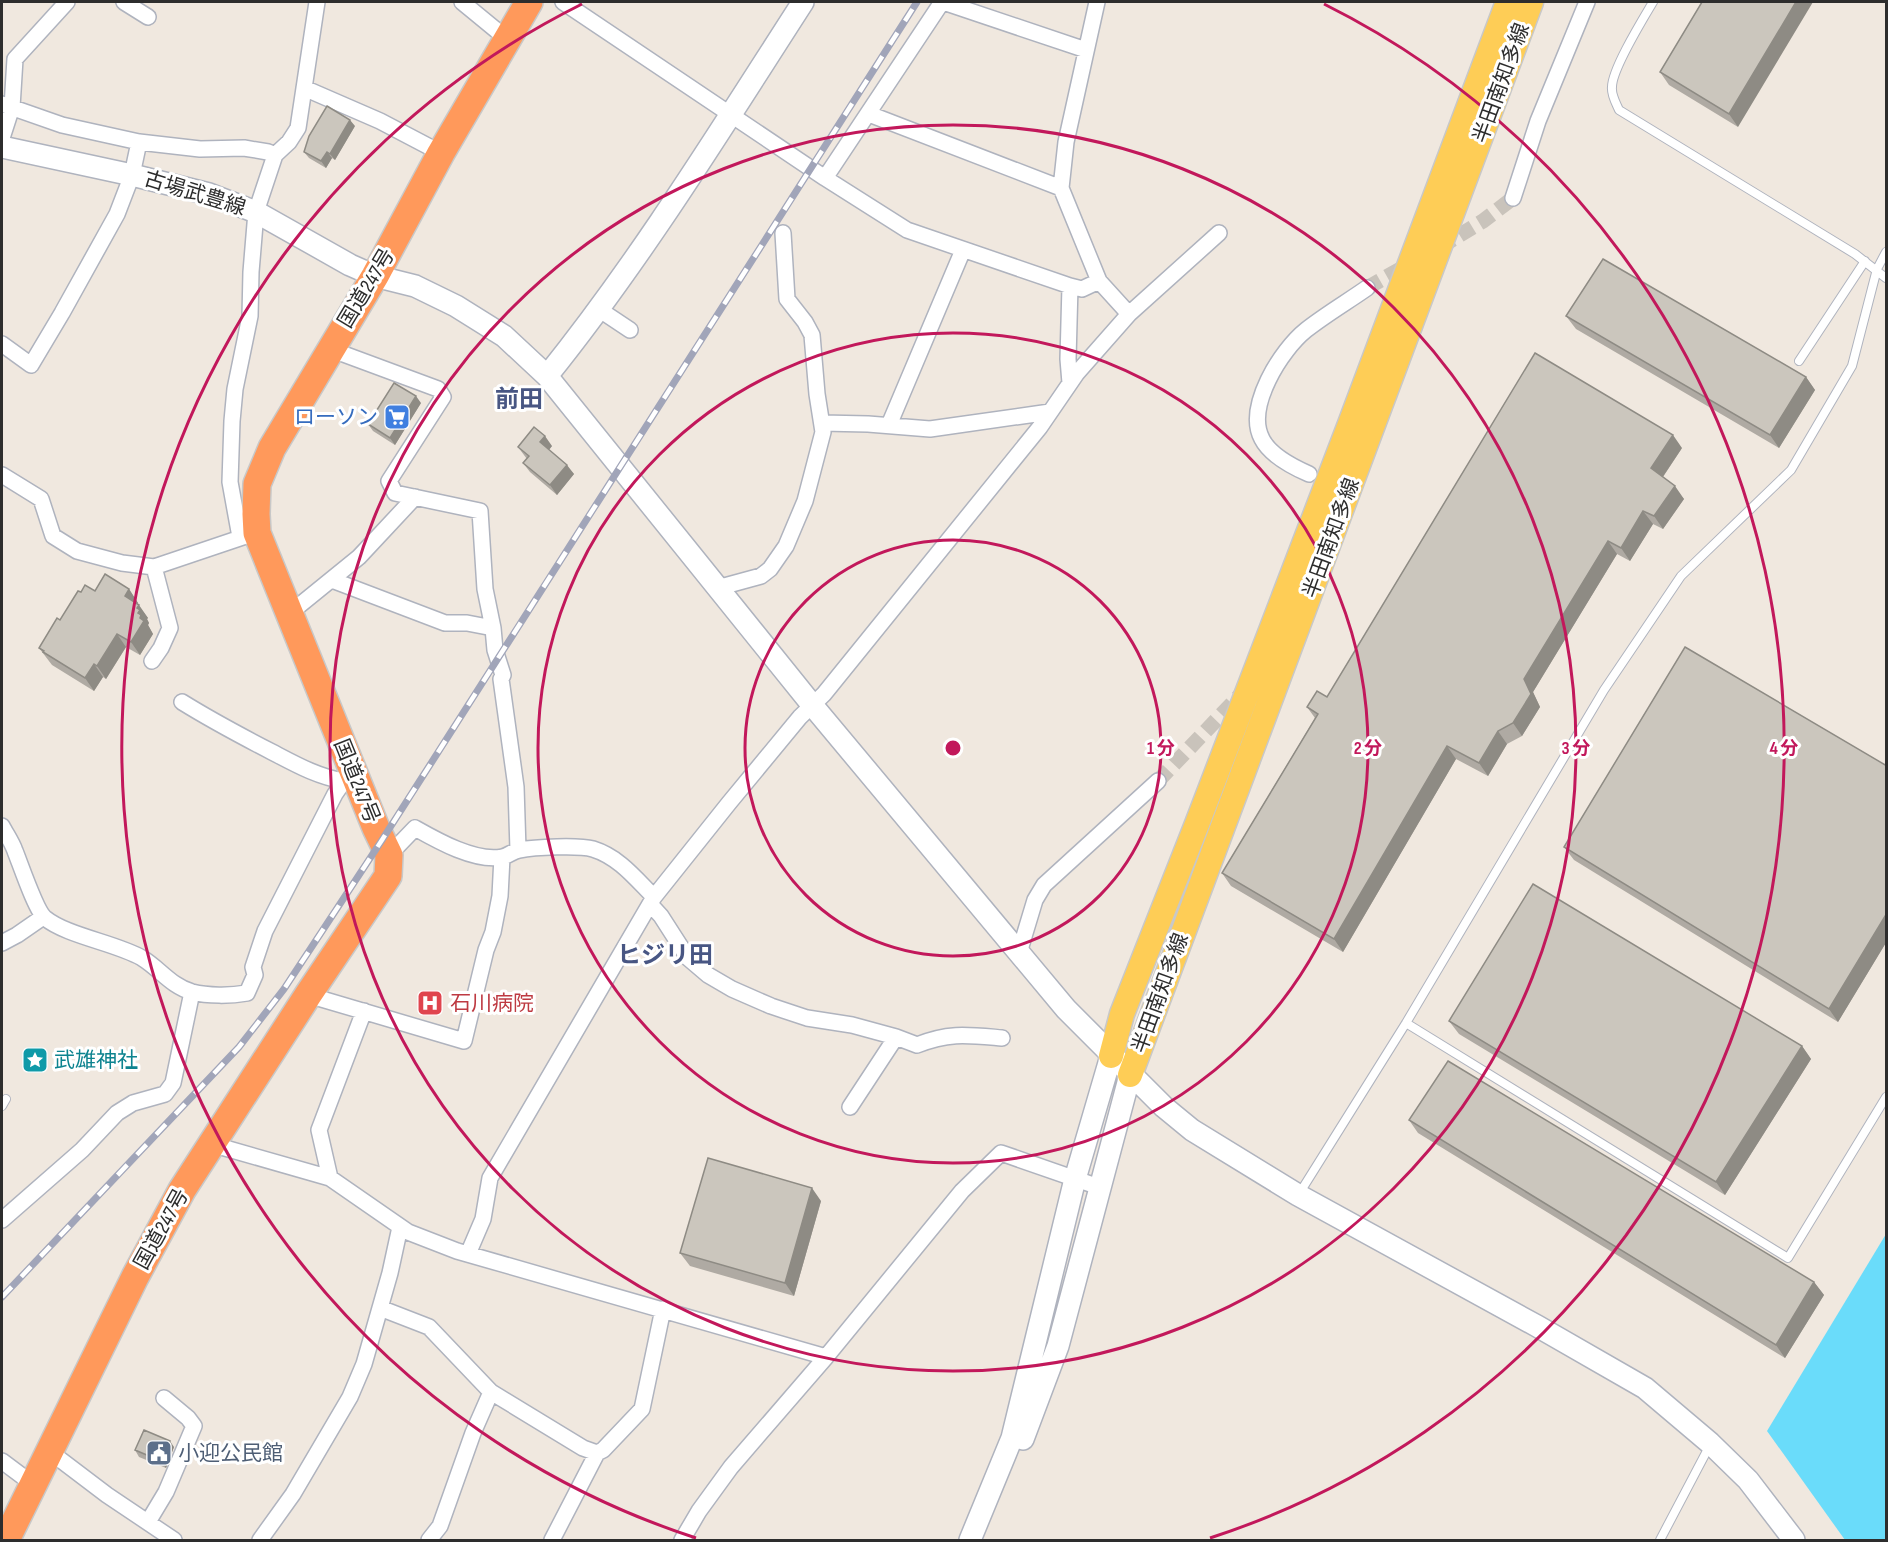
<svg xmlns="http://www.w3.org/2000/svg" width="1888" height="1542" font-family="'Sofia Sans Condensed','Noto Sans JP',sans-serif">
<rect width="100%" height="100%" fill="#f0e8df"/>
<!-- water -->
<path fill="#6adcfa" d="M 1886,1234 L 1886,1540 L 1845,1540 L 1767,1431 Z"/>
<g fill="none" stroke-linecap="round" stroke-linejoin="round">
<!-- street-tunnel -->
<path stroke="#c9c3bb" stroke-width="15" stroke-dasharray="15 8" stroke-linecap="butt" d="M 1440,247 L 1483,221 L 1513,198
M 1367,288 L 1411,263
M 1158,781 L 1242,693"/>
<!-- lane casing -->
<g stroke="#afb3be" stroke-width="10">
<path id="lane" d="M 1653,2 C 1643,19 1612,69 1612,87 C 1611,95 1616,103 1619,110 L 1855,254 L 1886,278
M 1799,361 L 1865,261
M 1406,1023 L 1788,1258 L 1886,1097
M 2,1106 L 6,1099
M 1299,1194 L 1406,1023 L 1604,690 L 1681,576 L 1791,470 L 1852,366 L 1877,269 L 1886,252
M 1660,1540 L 1710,1445"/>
</g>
<!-- street casing -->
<g stroke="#afb3be" stroke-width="18">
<path id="street" d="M 124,2 L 148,17
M 462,2 L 507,39
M 563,2 L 825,178 L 907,230 L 1070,286 L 1082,289 L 1099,281
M 943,2 L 1086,50
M 1097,2 L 1066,142 L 1061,188 L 1099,281 L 1129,314
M 304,88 L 380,121 L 441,153
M 2,104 L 62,125 L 139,142 L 200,149 L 244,148 L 268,152 L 275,155
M 869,114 L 1061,188
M 2,138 L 12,107 L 15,59 L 67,2
M 825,178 L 942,2
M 1513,198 L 1538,121 L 1587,2
M 1070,286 L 1068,359 L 1070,383
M 597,308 L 630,330
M 2,344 L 31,365 L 62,313 L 117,214 L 132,175 L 139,142
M 330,349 L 438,389 L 443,397 L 389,481 L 395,493 L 480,511 L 485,589 L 493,628 L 495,650 L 503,675 L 501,679 L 516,787 L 518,850
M 822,423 L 868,424 L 930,429 L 1050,412
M 889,425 L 963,250
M 1309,474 C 1293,467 1270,455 1262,439 C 1245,407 1281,350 1306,330 C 1325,315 1347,302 1367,288
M 2,475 L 41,499 L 53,536 L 77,551 L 122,563 L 154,567 L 249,535
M 240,537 L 230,482 L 232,421 L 235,389 L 250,316 L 251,272 L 256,212 L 275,155 L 289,142 L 298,128 L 317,2
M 332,580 L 445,623 L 467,623 L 493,628
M 717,588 L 761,576 L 770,569 L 786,546 L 805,501 L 823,432 L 817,394 L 812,335 L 805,322 L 787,299 L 783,233
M 290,613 L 359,557 L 415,497
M 152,661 L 161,648 L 170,628 L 154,567
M 182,702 C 211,720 241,736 272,752 C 295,764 318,777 344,781
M 2,826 C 6,834 12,842 15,851 C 20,863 36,911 45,918 C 67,936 116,943 142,958 C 160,969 171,986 192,992 C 208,996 230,996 247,993 L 255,975 L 253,967 L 265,931 L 335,794 L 344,781 L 355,777
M 389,855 L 415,828 C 438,841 475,862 502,857 C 508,856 513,851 519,850 C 535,847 579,845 593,849 C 619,857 636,879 654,897
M 650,904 L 661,916 L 688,958 L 708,975 L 732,989 L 771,1006 L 807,1018 L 852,1025 L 896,1037 L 917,1045 C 949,1032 968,1035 1002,1038
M 2,943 L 17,935 L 43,917
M 1019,953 L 1035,900 L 1044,885 L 1158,781
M 308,995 L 464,1041 L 486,950 L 493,932 L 500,896 L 502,857
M 850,1107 L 896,1037
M 211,1144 L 330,1178 L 408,1232 L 457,1251 L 826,1357
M 330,1178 L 319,1130 L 364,1011
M 2,1220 L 82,1150 L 117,1113 L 133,1103 L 165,1094 L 173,1083 L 192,992
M 468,1254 L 483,1219 L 490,1178 L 654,897 L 729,803 L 800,717 L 824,694 L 1040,427 L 1077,373 L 1129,314 L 1219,233
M 380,1308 L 429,1327 L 491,1392 L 583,1448 L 597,1453 L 603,1450 L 642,1409 L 663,1309
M 49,1451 L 107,1495 L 174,1540
M 2,1461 L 34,1485
M 148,1522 L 166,1492 L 194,1426 L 188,1418 L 164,1398
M 260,1540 L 293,1494 L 350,1397 L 364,1364 L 390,1273 L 400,1227
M 429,1540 L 440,1526 L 473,1433 L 491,1392
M 552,1540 L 597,1453
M 682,1540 L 699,1511 L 731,1467 L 826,1357 L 962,1191 L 1001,1153 L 1099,1187"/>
</g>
<!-- secondary casing -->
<g stroke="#afb3be" stroke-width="24">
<path id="secondary" d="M 2,147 L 132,175 L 209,194 L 256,212 L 350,265 L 375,276 L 415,286 L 456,306 L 504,336 L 547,376 L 813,706 L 1066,1009 L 1164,1107 L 1192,1130 L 1298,1195 L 1537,1326 L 1645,1388 L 1710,1443 L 1748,1480 L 1794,1540
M 547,376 C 642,258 721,129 803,2
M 1023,1439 L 1058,1346 L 1130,1075
M 970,1540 L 1012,1438 L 1075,1179 L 1111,1056"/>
</g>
<!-- primary casing -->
<g stroke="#c8c8c8" stroke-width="27">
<path id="primary" d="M 1111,1056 L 1122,1014 L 1197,824 L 1350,424 L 1508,2
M 1130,1075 L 1531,2"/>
</g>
<!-- highway casing -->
<g stroke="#c8c8c8" stroke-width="30">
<path id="highway" d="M 6,1540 L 135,1277 L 182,1190 L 308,995 L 388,876 L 389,855 L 376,828 L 257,533 L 256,514 L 257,484 L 272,448 L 375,276 L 441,153 L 529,2"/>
</g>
<!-- lane -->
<use href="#lane" stroke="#fff" stroke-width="8"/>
<!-- street -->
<use href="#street" stroke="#fff" stroke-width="15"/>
<!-- secondary -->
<use href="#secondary" stroke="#fff" stroke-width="21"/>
<!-- primary -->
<use href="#primary" stroke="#fecd56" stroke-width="24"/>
<!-- highway -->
<use href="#highway" stroke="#ff995b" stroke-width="27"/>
<!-- rail casing -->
<g stroke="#a1a5b9" stroke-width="7">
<path id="rail" d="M 2,1297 L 239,1047 L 284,989 L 382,840 L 917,2"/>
</g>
<!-- rail -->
<use href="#rail" stroke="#fff" stroke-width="4.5" stroke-dasharray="14" stroke-linecap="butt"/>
</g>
<!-- wall -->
<path fill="#afaaa3" d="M 1702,2 L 1738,127 L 1669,85 L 1660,72 Z
M 355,126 L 335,160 L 332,158 L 326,168 L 309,158 L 304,152 Z
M 1566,316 L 1806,377 L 1815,390 L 1779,448 L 1576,329 Z
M 421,403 L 395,445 L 373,431 L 368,424 Z
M 552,446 L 549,450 L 574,474 L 557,495 L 530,472 L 523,463 L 527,459 L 518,447 Z
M 1682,448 L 1663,477 L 1684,499 L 1663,529 L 1653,524 L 1630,561 L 1617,554 L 1533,692 L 1540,707 L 1522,736 L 1507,744 L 1488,776 L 1456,759 L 1343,952 L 1231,886 L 1222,873 L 1315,718 L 1307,707 L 1327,697 Z
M 129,589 L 138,603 L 137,604 L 148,618 L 147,619 L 149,623 L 148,625 L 153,634 L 140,655 L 126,647 L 106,679 L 103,677 L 94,691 L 52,665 L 39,648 L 81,592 Z
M 1887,766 L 1887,941 L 1838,1022 L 1574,860 L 1564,847 Z
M 1449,1021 L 1802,1046 L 1811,1059 L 1725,1195 L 1459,1034 Z
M 1409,1120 L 1814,1282 L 1824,1295 L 1785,1358 L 1418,1133 Z
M 821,1201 L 794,1296 L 690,1266 L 680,1253 Z
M 174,1447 L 166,1468 L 139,1457 L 135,1450 Z"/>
<!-- shaded-wall -->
<path fill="#8e8b84" d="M 1796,2 L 1813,2 L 1738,127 L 1729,114 Z
M 350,120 L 355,126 L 335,160 L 330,154 Z
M 327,152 L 332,158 L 326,168 L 321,161 Z
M 1806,377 L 1815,390 L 1779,448 L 1770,435 Z
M 416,396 L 421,403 L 395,445 L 390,438 Z
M 1673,435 L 1682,448 L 1660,481 L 1651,468 Z
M 545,436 L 552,446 L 547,452 L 540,442 Z
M 567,465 L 574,474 L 557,495 L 550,485 Z
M 1675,486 L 1684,499 L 1663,529 L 1654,516 Z
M 1643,511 L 1653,524 L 1630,561 L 1621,548 Z
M 1608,541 L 1617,554 L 1533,692 L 1540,707 L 1522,736 L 1513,723 L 1524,679 Z
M 129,589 L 138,603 L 134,609 L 125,596 Z
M 139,605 L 148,618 L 147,619 L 149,623 L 148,625 L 153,634 L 140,655 L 131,642 L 140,618 L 137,608 Z
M 117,634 L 126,647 L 106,679 L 97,666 Z
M 94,664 L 103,677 L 94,691 L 85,678 Z
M 1498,731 L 1507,744 L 1488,776 L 1479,763 Z
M 1447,746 L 1456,759 L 1343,952 L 1334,939 Z
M 1887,913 L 1887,941 L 1838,1022 L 1829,1009 Z
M 1802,1046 L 1811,1059 L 1725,1195 L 1716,1182 Z
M 812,1188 L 821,1201 L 794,1296 L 785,1283 Z
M 1814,1282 L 1824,1295 L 1785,1358 L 1776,1345 Z
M 170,1441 L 174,1447 L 166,1468 L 161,1461 Z"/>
<!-- building -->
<path fill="#cbc6bd" stroke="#8e8b84" stroke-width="1.5" d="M 1702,2 L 1796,2 L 1729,114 L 1660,72 Z
M 327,106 L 350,120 L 330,154 L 327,152 L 321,161 L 304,152 L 309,136 Z
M 1603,259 L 1806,377 L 1770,435 L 1566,316 Z
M 1535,353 L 1673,435 L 1651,468 L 1675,486 L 1654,516 L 1643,511 L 1621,548 L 1608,541 L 1524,679 L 1531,694 L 1513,723 L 1498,731 L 1479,763 L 1447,746 L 1334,939 L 1222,873 L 1318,714 L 1307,707 L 1317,691 L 1327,697 Z
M 394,383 L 416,396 L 390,438 L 368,424 Z
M 534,427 L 545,436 L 540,442 L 567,465 L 550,485 L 523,463 L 529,456 L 518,447 Z
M 105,574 L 129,589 L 125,596 L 139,605 L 137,608 L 140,610 L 138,613 L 141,615 L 140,618 L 144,621 L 131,642 L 117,634 L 97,666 L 94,664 L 85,678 L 43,652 L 44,651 L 39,648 L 57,618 L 60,620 L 78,591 L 81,592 L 85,585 L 95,591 Z
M 1685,647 L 1887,766 L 1887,913 L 1829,1009 L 1564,847 Z
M 1533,884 L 1802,1046 L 1716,1182 L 1449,1021 Z
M 1448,1061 L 1814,1282 L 1776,1345 L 1409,1120 Z
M 708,1158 L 812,1188 L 785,1283 L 680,1253 Z
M 144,1430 L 170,1441 L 161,1461 L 135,1450 Z"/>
<!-- distance rings -->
<g fill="none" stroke="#c2185b" stroke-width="3">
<circle cx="953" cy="748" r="208"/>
<circle cx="953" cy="748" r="415"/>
<circle cx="953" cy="748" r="623"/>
<path d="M696 1538A831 831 0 0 1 582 4M1324 4A831 831 0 0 1 1210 1538"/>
</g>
<!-- icons -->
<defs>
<g id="supermarket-square" transform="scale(1.35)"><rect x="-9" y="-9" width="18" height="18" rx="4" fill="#3f7fe0" stroke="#fff"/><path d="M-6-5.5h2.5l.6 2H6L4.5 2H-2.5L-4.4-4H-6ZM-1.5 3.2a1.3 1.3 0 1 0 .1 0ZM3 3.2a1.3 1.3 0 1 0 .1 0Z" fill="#fff"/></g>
<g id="hospital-square" transform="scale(1.35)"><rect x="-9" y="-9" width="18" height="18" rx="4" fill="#e0444e" stroke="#fff"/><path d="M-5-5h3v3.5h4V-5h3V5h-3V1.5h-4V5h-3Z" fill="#fff"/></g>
<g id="sight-square" transform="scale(1.35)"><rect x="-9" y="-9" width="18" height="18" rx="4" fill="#0f9aa8" stroke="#fff"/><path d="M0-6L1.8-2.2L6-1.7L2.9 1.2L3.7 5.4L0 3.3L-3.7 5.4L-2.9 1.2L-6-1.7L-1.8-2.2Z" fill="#fff"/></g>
<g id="civic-square" transform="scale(1.35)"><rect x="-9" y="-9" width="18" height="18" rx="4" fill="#5c6f8a" stroke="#fff"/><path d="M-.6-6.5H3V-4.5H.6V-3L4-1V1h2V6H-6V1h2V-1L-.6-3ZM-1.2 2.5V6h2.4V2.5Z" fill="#fff"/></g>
</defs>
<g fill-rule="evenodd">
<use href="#supermarket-square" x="397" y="417"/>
<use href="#hospital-square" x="430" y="1003"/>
<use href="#sight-square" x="35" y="1060"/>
<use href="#civic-square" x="159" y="1453"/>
</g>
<g text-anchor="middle" stroke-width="6" stroke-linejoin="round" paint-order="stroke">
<!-- street labels -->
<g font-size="21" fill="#2d2d2d" stroke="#fff">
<text transform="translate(1501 83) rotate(-70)" y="7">半田南知多線</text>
<text transform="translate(195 193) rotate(17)" y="7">古場武豊線</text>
<text transform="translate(366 288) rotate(-59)" y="7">国道247号</text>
<text transform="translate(1331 538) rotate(-70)" y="7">半田南知多線</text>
<text transform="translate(357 781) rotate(68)" y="7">国道247号</text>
<text transform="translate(1160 993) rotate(-70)" y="7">半田南知多線</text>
<text transform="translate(161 1229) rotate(-61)" y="7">国道247号</text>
</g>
<!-- shop labels -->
<g font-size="21" fill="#366cbe" stroke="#fff" text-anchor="end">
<text x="378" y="424">ローソン</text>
</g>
<!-- health labels -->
<g font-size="21" fill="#be3a42" stroke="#fff" text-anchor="start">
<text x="450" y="1010">石川病院</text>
</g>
<!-- culture labels -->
<g font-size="21" fill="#0d838f" stroke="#fff" text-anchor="start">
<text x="54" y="1067">武雄神社</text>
</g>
<!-- service labels -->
<g font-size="21" fill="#4e5e75" stroke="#fff" text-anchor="start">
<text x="178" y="1460">小迎公民館</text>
</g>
<!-- quarter labels -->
<g font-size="24" font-weight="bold" fill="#485683" stroke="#fff">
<text x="519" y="407">前田</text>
<text x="665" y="963">ヒジリ田</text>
</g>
</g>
<circle cx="953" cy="748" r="9" fill="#c2185b" stroke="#fff" stroke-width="3"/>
<g font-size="18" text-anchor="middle" font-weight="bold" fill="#c2185b" stroke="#fff" stroke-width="6" stroke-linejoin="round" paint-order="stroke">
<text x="1161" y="754">1 分</text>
<text x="1368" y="754">2 分</text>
<text x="1576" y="754">3 分</text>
<text x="1784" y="754">4 分</text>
</g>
<!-- border -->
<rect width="1888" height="1542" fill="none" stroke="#2d2d2d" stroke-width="6"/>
</svg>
